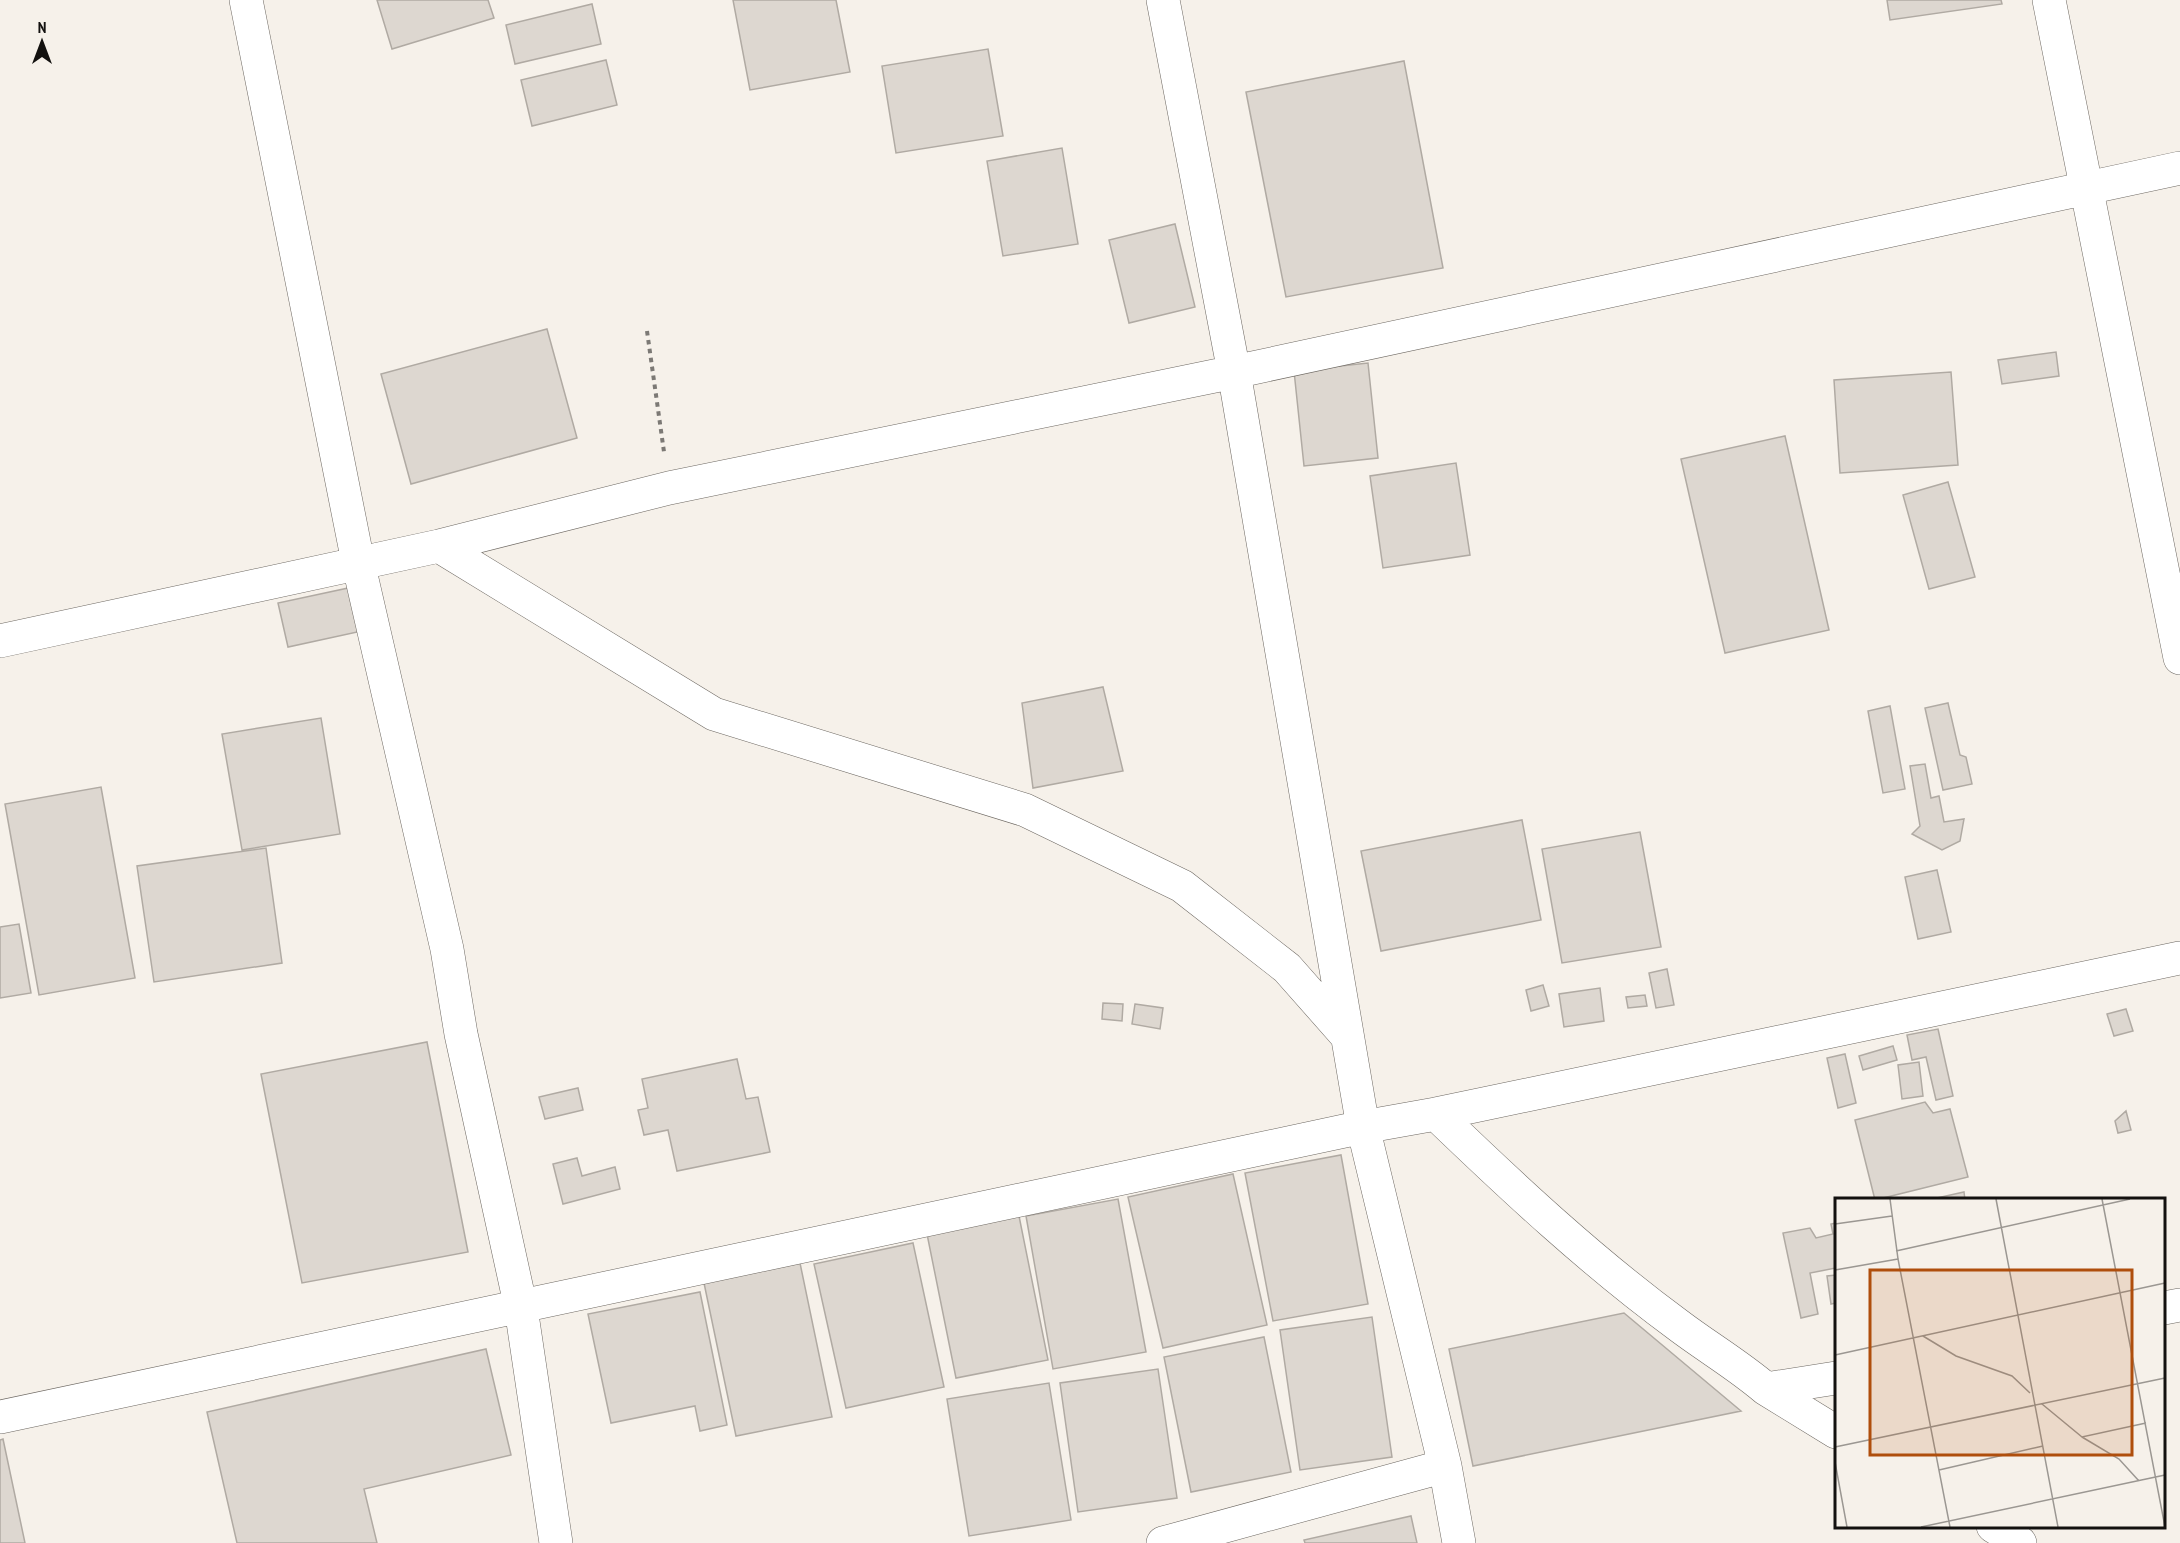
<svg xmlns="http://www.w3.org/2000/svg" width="2180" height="1543" font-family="'PT Sans Narrow',sans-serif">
<rect width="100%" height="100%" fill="#f6f1ea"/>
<!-- building -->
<path fill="#ddd7d0" stroke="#b0aaa3" stroke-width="1.5" d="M 377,0 L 488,0 L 494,18 L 392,49 Z
M 733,0 L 836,0 L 850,72 L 750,90 Z
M 1887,0 L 2001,0 L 2002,4 L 1890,20 Z
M 592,4 L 601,44 L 515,64 L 506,25 Z
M 988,49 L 1003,136 L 896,153 L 882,66 Z
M 606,60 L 617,105 L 532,126 L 521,80 Z
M 1404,61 L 1443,268 L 1286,297 L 1246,92 Z
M 1062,148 L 1078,244 L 1003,256 L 987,161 Z
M 1175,224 L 1195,307 L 1129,323 L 1109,240 Z
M 547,329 L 577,438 L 411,484 L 381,374 Z
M 2056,352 L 2059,376 L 2002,384 L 1998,360 Z
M 1368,363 L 1378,458 L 1304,466 L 1294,371 Z
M 1951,372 L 1958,465 L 1840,473 L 1834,380 Z
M 1785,436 L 1829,630 L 1725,653 L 1681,459 Z
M 1456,463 L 1470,555 L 1383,568 L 1370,476 Z
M 1948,482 L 1975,577 L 1929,589 L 1903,495 Z
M 353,587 L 362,631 L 288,647 L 278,603 Z
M 1103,687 L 1123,771 L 1033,788 L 1022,703 Z
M 1948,703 L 1960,755 L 1966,757 L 1972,784 L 1943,790 L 1925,708 Z
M 1890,706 L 1905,789 L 1883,793 L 1868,711 Z
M 321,718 L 340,834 L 242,850 L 222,734 Z
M 1925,764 L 1931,798 L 1939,796 L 1944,822 L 1964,819 L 1960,841 L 1942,850 L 1912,834 L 1920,826 L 1910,766 Z
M 101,787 L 135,978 L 39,995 L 5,804 Z
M 1522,820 L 1541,920 L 1381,951 L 1361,851 Z
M 1640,832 L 1661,947 L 1562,963 L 1542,849 Z
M 266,848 L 282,963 L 154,982 L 137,866 Z
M 1937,870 L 1951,932 L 1918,939 L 1905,877 Z
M 19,924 L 31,993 L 0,998 L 0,927 Z
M 1667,969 L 1674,1005 L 1656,1008 L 1649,973 Z
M 1543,985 L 1549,1006 L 1531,1011 L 1526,990 Z
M 1600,988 L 1604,1021 L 1564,1027 L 1559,994 Z
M 1645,995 L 1647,1006 L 1628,1008 L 1626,997 Z
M 1103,1003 L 1123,1004 L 1122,1021 L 1102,1019 Z
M 1135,1004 L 1163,1008 L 1160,1029 L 1132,1024 Z
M 2126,1009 L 2133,1031 L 2114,1036 L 2107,1014 Z
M 1938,1029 L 1953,1096 L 1936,1100 L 1926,1057 L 1912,1060 L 1907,1035 Z
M 427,1042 L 468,1252 L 302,1283 L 261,1074 Z
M 1893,1046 L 1897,1060 L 1863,1070 L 1859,1056 Z
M 1845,1054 L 1856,1103 L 1838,1108 L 1827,1058 Z
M 737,1059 L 746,1099 L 758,1097 L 770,1152 L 677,1171 L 668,1130 L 644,1135 L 638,1110 L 648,1108 L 642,1079 Z
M 1919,1062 L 1923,1096 L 1902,1099 L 1898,1065 Z
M 578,1088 L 583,1110 L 545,1119 L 539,1097 Z
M 1925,1102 L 1933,1113 L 1950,1109 L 1968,1177 L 1875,1200 L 1855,1120 Z
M 2126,1111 L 2131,1130 L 2118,1133 L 2115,1121 Z
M 1341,1155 L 1368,1304 L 1273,1321 L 1245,1173 Z
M 577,1158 L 582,1176 L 615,1167 L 620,1189 L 563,1204 L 553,1164 Z
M 1233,1174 L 1267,1325 L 1163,1348 L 1128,1197 Z
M 1964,1192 L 1965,1200 L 1932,1200 L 1932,1199 Z
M 1118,1199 L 1146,1352 L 1053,1369 L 1026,1216 Z
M 1019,1216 L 1048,1360 L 956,1378 L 927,1234 Z
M 1836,1223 L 1836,1268 L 1810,1273 L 1818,1314 L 1801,1318 L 1783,1233 L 1810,1228 L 1816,1238 L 1833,1234 L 1831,1224 Z
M 913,1243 L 944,1387 L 846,1408 L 814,1264 Z
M 800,1263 L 832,1417 L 736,1436 L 704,1283 Z
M 1836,1275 L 1836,1303 L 1831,1304 L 1827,1276 Z
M 700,1292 L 727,1425 L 700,1431 L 695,1406 L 611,1423 L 588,1314 Z
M 1624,1313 L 1741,1411 L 1473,1466 L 1449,1349 Z
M 1372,1317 L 1392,1457 L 1300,1470 L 1280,1330 Z
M 1264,1337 L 1291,1472 L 1191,1492 L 1164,1357 Z
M 486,1349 L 511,1455 L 364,1489 L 377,1543 L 237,1543 L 207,1412 Z
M 1158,1369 L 1177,1498 L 1078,1512 L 1060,1383 Z
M 1049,1383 L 1071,1520 L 969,1536 L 947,1399 Z
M 3,1439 L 25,1543 L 0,1543 L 0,1440 Z
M 1411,1516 L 1417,1543 L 1305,1543 L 1304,1540 Z"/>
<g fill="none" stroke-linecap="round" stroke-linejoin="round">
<!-- minor casing -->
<g stroke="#6d6862" stroke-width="34">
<path id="minor" d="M 246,0 L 358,562 L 447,949 L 461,1034 L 521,1308 L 556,1543
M 1163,0 L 1234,372 L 1363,1127 L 1445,1466 L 1459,1543
M 2049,0 L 2180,658
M 439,546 L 714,714 L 1025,810 L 1182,886 L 1287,968 L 1347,1036
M 0,641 L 439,546 L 669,488 L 1234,372 L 2180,168
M 1436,1114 C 1513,1188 1591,1261 1678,1325 C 1707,1347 1738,1365 1766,1389 L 1836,1378
M 2164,1308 L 2180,1305
M 1766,1389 L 1836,1432
M 0,1417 L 1363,1127 L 1436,1114 L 2180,958
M 1993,1526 L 2020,1543
M 1163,1543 L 1445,1466"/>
</g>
<!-- path -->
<path stroke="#7c7975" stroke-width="4" stroke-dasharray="4.5 4.5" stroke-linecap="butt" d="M 647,331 L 664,452"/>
<!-- minor -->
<use href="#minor" stroke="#fff" stroke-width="33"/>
</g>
<!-- overview -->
<g transform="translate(1835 1198)">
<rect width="330" height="330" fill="#f6f1ea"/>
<path fill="none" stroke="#9b9792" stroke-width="1.5" d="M 55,1 L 63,61 L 115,329M 161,1 L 223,329M 267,1 L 330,329M 0,26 L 57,18M 61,53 L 295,1M 0,72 L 63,61M 88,138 L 121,158 L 177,178 L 195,195M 0,157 L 330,85M 207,206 L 247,239 L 311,225M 247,239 L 284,261 L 304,283M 0,249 L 330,180M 0,264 L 12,329M 104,272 L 208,248M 86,329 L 330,277"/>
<path fill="#af4e0c" fill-opacity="0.15" stroke="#af4e0c" stroke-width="3" d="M 35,72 L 297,72 L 297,257 L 35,257 Z"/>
<rect width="330" height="330" fill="none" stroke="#13110f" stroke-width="3"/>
</g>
<!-- north arrow -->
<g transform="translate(42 42)" stroke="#f6f1ea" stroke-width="4.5" paint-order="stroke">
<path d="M0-4.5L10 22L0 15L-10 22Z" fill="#13110f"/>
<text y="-9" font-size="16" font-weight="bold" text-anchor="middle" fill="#13110f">N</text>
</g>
</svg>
